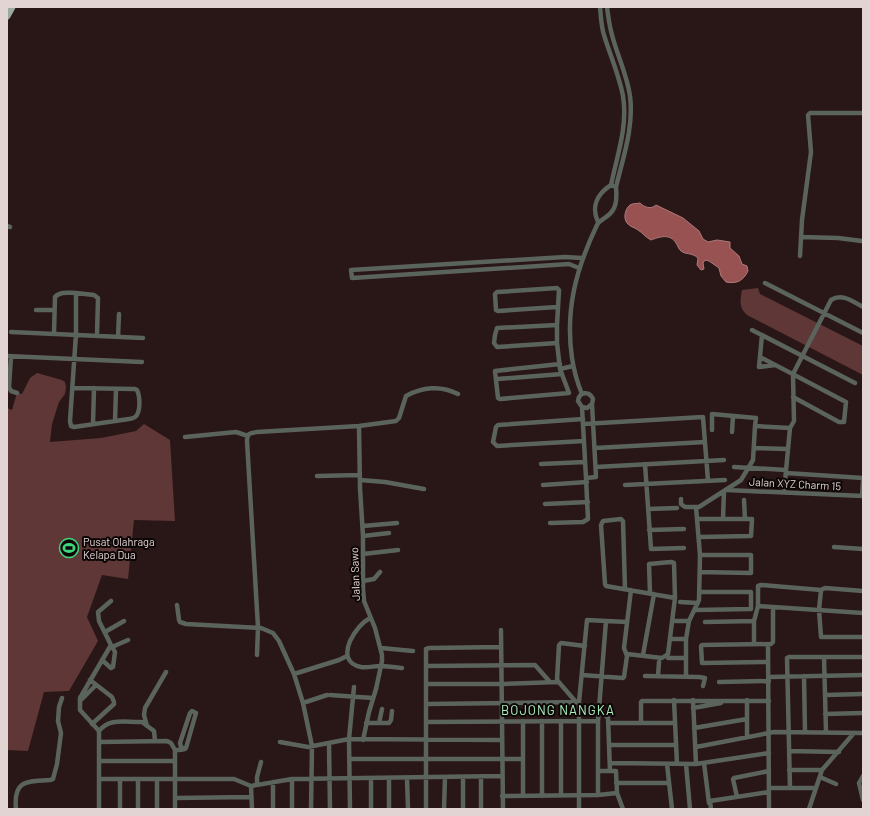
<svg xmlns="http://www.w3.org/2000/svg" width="870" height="816" font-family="Barlow,sans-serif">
<rect width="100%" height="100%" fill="#291616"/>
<!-- green -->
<path fill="#5f3736" d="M 758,288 L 760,294 L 863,346 L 863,375 L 747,315 C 739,308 740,301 742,290 Z
M 37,373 L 62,380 L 65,382 L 66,387 L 65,394 L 59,402 L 52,424 L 50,442 L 101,438 L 136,431 L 144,424 L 170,440 L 175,521 L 134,520 L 128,579 L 102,575 L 87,617 L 98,641 L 69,691 L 44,692 L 28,751 L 7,750 L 7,408 L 12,410 L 17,393 L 22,394 L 30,378 Z"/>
<!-- water -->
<path fill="#995252" stroke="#af7979" d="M 640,203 C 644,207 651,210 656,205 L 683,218 L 699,231 L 703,239 L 708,242 L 717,240 L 730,242 L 730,248 L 739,256 L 742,264 L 747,266 L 748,271 C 743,281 737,284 726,282 L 721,276 L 719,268 L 709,261 L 705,260 L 703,263 L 704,269 L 701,270 L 697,265 L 698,258 C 691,252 686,255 681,251 C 678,248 678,246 676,243 C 670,233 659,237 651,240 C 645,237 643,233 638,230 C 634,227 630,227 627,223 C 623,218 625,209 630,205 C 633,203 636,204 640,203 Z"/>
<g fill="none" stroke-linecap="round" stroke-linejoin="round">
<!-- street -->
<path stroke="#5b635d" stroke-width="4.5" d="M 600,7 C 601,16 601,26 604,35 C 610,55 619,75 623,96 C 628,126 617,156 611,185
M 607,7 C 608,15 609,23 611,31 C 616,53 627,74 630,96 C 634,127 623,158 616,187
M 7,226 L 10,227
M 801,237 L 838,238 L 862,241
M 800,256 L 802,220 L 811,152 L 808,115 L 810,113 L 863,113
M 579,268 L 569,264 L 352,278 L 351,270 L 565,257 L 582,258
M 765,283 L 863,333
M 76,293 L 94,295 L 98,298 L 97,335
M 557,307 L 498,311 L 496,310 L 495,294 L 497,292 L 557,288 L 559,290 L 557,325 L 557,343 L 560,369 L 569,393 L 500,399 L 498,398 L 495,371 L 560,364
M 36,310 L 54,310
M 557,325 L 497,328 L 495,335 L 494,343 L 497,347 L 557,343
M 752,330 L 855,383
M 11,332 L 143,338
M 54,333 L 55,297 C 60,291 69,293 76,293 L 76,334 L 70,421 L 71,426 L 74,427 L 129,419 C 130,419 134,418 135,417 C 141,413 140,396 137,390 L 135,389 L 73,388
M 762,335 L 759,367 L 775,365
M 118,337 L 119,314
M 7,356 L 142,362
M 11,356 L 9,387 L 11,391 L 17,393
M 760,357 L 846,402 L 844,422 L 839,422 L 793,397
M 560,369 L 573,366
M 497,379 L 562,374
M 582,394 C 577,382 574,371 572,358 C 565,310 576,269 597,225 C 599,221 602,220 606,217 C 617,210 617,199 616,187 L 611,185 C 597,194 591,207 598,222
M 582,407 L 587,408 L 592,404 L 593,399 C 589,390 579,392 578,401 L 582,407 L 586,478 L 596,477 L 592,404
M 583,419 L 498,425 L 496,427 L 493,442 L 497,446 L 584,441
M 115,421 L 116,389
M 93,424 L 94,388
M 583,424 L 703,417 L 708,481
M 359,426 L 360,488 L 363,536 L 363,589 L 364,601 L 375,628 L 382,655 L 382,661 L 376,689 L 369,712 L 363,740
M 712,430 L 712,414 L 756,418 L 755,426
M 732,432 L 733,416
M 185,437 L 236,432 L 248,436
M 595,448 L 705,442
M 754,448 L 788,449
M 541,464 L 585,462
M 645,464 L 651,549 L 684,548
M 596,467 L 724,460
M 734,467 L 786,470
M 786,473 L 863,478
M 317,476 L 359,475
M 360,480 L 385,482 L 424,489
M 543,485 L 587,482
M 625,485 L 725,480
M 727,490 L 863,496
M 784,492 L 790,428
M 862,496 L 863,481
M 681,499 L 681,504 L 685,507 L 696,507
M 744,500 L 745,519
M 545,504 L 588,502
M 648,509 L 677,508
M 697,519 L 752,519 L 751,536 L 699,537
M 723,519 L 724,491
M 550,523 L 583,522 L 588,519 L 586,478
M 363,526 L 397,523
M 649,530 L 684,529
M 363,536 L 389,533
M 834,547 L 863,549
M 363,554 L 398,550
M 700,572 L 751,573 L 751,555 L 700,555
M 363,581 L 374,579 L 380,572
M 625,589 L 623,521 L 621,519 L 603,521 L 601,525 L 605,584 L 606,586 L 675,598
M 821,590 L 819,610 L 821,637 L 863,637
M 680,602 L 698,603
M 177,605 L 179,620 L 180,622 L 186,624 L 261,628 L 273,633 L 279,641 L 294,674
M 758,606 L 758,586 L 761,585 L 821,590 L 825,588 L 863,591
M 695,610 L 751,609 L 751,592 L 699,592
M 370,618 C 361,623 355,631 350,641 C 345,653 346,664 361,667 C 367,668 374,666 380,666 C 387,666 394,667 402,668
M 675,621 L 689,621
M 705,622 L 754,621
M 501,630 L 503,809
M 105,632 L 124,621
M 671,639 L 686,639
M 754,644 L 754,621 L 758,606 L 863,613
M 768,644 L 769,809
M 112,647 L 128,640
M 381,648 L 413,651
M 627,654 L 662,658 L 668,654 L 675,598 L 674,563 L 671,562 L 649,564 L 650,593
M 257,655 L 258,627 L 247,441 C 247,433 250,433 257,432 L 359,426 L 396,421 L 399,418 L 406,396 C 422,387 441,385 458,394
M 643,655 L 654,594
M 824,657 L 826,732
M 668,658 L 686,658
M 102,660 L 111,668 L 113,667 L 115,652 L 111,645
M 768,662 L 702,663 L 701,646 L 702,645 L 771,644 L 773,642 L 773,607
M 426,666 L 535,665 L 550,682
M 582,675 L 623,678 L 624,677 L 627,656 L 624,648 L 631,590
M 645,676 L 699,677 L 705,678 L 703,686
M 658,676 L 659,662
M 686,676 L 686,639 L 689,621 L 699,600 L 700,555 L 696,507 L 699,507 L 741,480 L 753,460 L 755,426 L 790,428 L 794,421 L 793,374 L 831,300 C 842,293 852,301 863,307
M 804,676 L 805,732
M 769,677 L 863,675
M 90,680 L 112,697 L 114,702 L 114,704 L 92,724
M 719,682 L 769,681
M 426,684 L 502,684 L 558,682
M 330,695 L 373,698
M 825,695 L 863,694
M 674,700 L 677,764
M 693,700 L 696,764
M 747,700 L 747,737
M 80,701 L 96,685
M 576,702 L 557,680 L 559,645 L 561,643 L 585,646
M 579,702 L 587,620 L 627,622
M 303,703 L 327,695
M 426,704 L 579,702 L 579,809
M 693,708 L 721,703
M 598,713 L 603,713 L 608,718 L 610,771
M 825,714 L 863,713
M 523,721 L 523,796
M 542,721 L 542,796
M 561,721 L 561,795
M 426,722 L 598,721
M 366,723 L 389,723 L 391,720 L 392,711
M 379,723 L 382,709
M 609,723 L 674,723
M 641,723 L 641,702 L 642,701 L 769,701
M 147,726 L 144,715 L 145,708 L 166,672
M 694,728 L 747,719
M 99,731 C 109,718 124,722 139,722 L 142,722 L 154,731 L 155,741
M 99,742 L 167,741 L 171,743 L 175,750 L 175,809
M 280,742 L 308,747 L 349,739 L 501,740
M 329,743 L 330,809
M 609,745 L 676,745
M 696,747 L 774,732 L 863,733
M 175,750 C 179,750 183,751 186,748 L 196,713 L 192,711 L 190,713 L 180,743 L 181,747 L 185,749
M 789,751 L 839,752
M 350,759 L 523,759
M 99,761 L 175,761
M 610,763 L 696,764 L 769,753
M 704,763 L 709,803
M 667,764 L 672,809
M 686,764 L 690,809
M 789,770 L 822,770
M 863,776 L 859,783 L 863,800
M 463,777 L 463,809
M 820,777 L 836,784
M 389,778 L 389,809
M 407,778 L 408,809
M 99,779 L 234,779 L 251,786 L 292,779 L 502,776
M 120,779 L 120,809
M 138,779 L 138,809
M 157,779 L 157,809
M 292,779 L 292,809
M 273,782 L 273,809
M 616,783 L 669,783
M 257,785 L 257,777 L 261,762
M 251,786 L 252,809
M 770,788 L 816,788
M 790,788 L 787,658 L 789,657 L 863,657
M 617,793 L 623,809
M 598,795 L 598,721 L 606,621
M 502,796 L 598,795 L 617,793 L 616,771 L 598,771
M 737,797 L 733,779 L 734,778 L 769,771
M 175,798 L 251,797
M 16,809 C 13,780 27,781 50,780 L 53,779 L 57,764 L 61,733 L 58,721 L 59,707 L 62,698
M 99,809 L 99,731 L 80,710 L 80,698 L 111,645 L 99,621 L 98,612 L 111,601
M 311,809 L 312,746 L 303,703 L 294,674 L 339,660 L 347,656
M 350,809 L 349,739 L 354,687
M 371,809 L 371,778
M 426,809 L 426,649 L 429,648 L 501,647
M 444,809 L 445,777
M 481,809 L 481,777
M 711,809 L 710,801 L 769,792
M 809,809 L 822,770 L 854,733"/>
<!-- primary -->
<path stroke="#9bab9f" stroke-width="7" d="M 7,16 L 12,7"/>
</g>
<!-- icons -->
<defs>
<g id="stadium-ring" transform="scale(1)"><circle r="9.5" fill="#0c0505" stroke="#3ed77d" stroke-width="1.5"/><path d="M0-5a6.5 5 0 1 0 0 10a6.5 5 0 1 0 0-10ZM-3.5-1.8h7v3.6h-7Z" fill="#3ed77d"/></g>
</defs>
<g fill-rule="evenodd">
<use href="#stadium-ring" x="69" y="548"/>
</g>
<g text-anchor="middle" stroke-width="4" stroke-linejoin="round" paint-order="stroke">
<!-- street labels -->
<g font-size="11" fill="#e2d4d3" stroke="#0c0505">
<text transform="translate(795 484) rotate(3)" y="4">Jalan XYZ Charm 15</text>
<text transform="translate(355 574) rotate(-92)" y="4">Jalan Sawo</text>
</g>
<!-- poi labels -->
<g font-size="11" fill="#e2d4d3" stroke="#0c0505" text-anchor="start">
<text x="83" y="546">Pusat Olahraga<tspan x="83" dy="13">Kelapa Dua</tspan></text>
</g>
<!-- quarter labels -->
<g font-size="13" letter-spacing="1" fill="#abf2bf" stroke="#0c0505">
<text x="558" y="715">BOJONG NANGKA</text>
</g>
</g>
<!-- border -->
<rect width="870" height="816" fill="none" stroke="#e2d4d3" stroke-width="16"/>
</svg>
